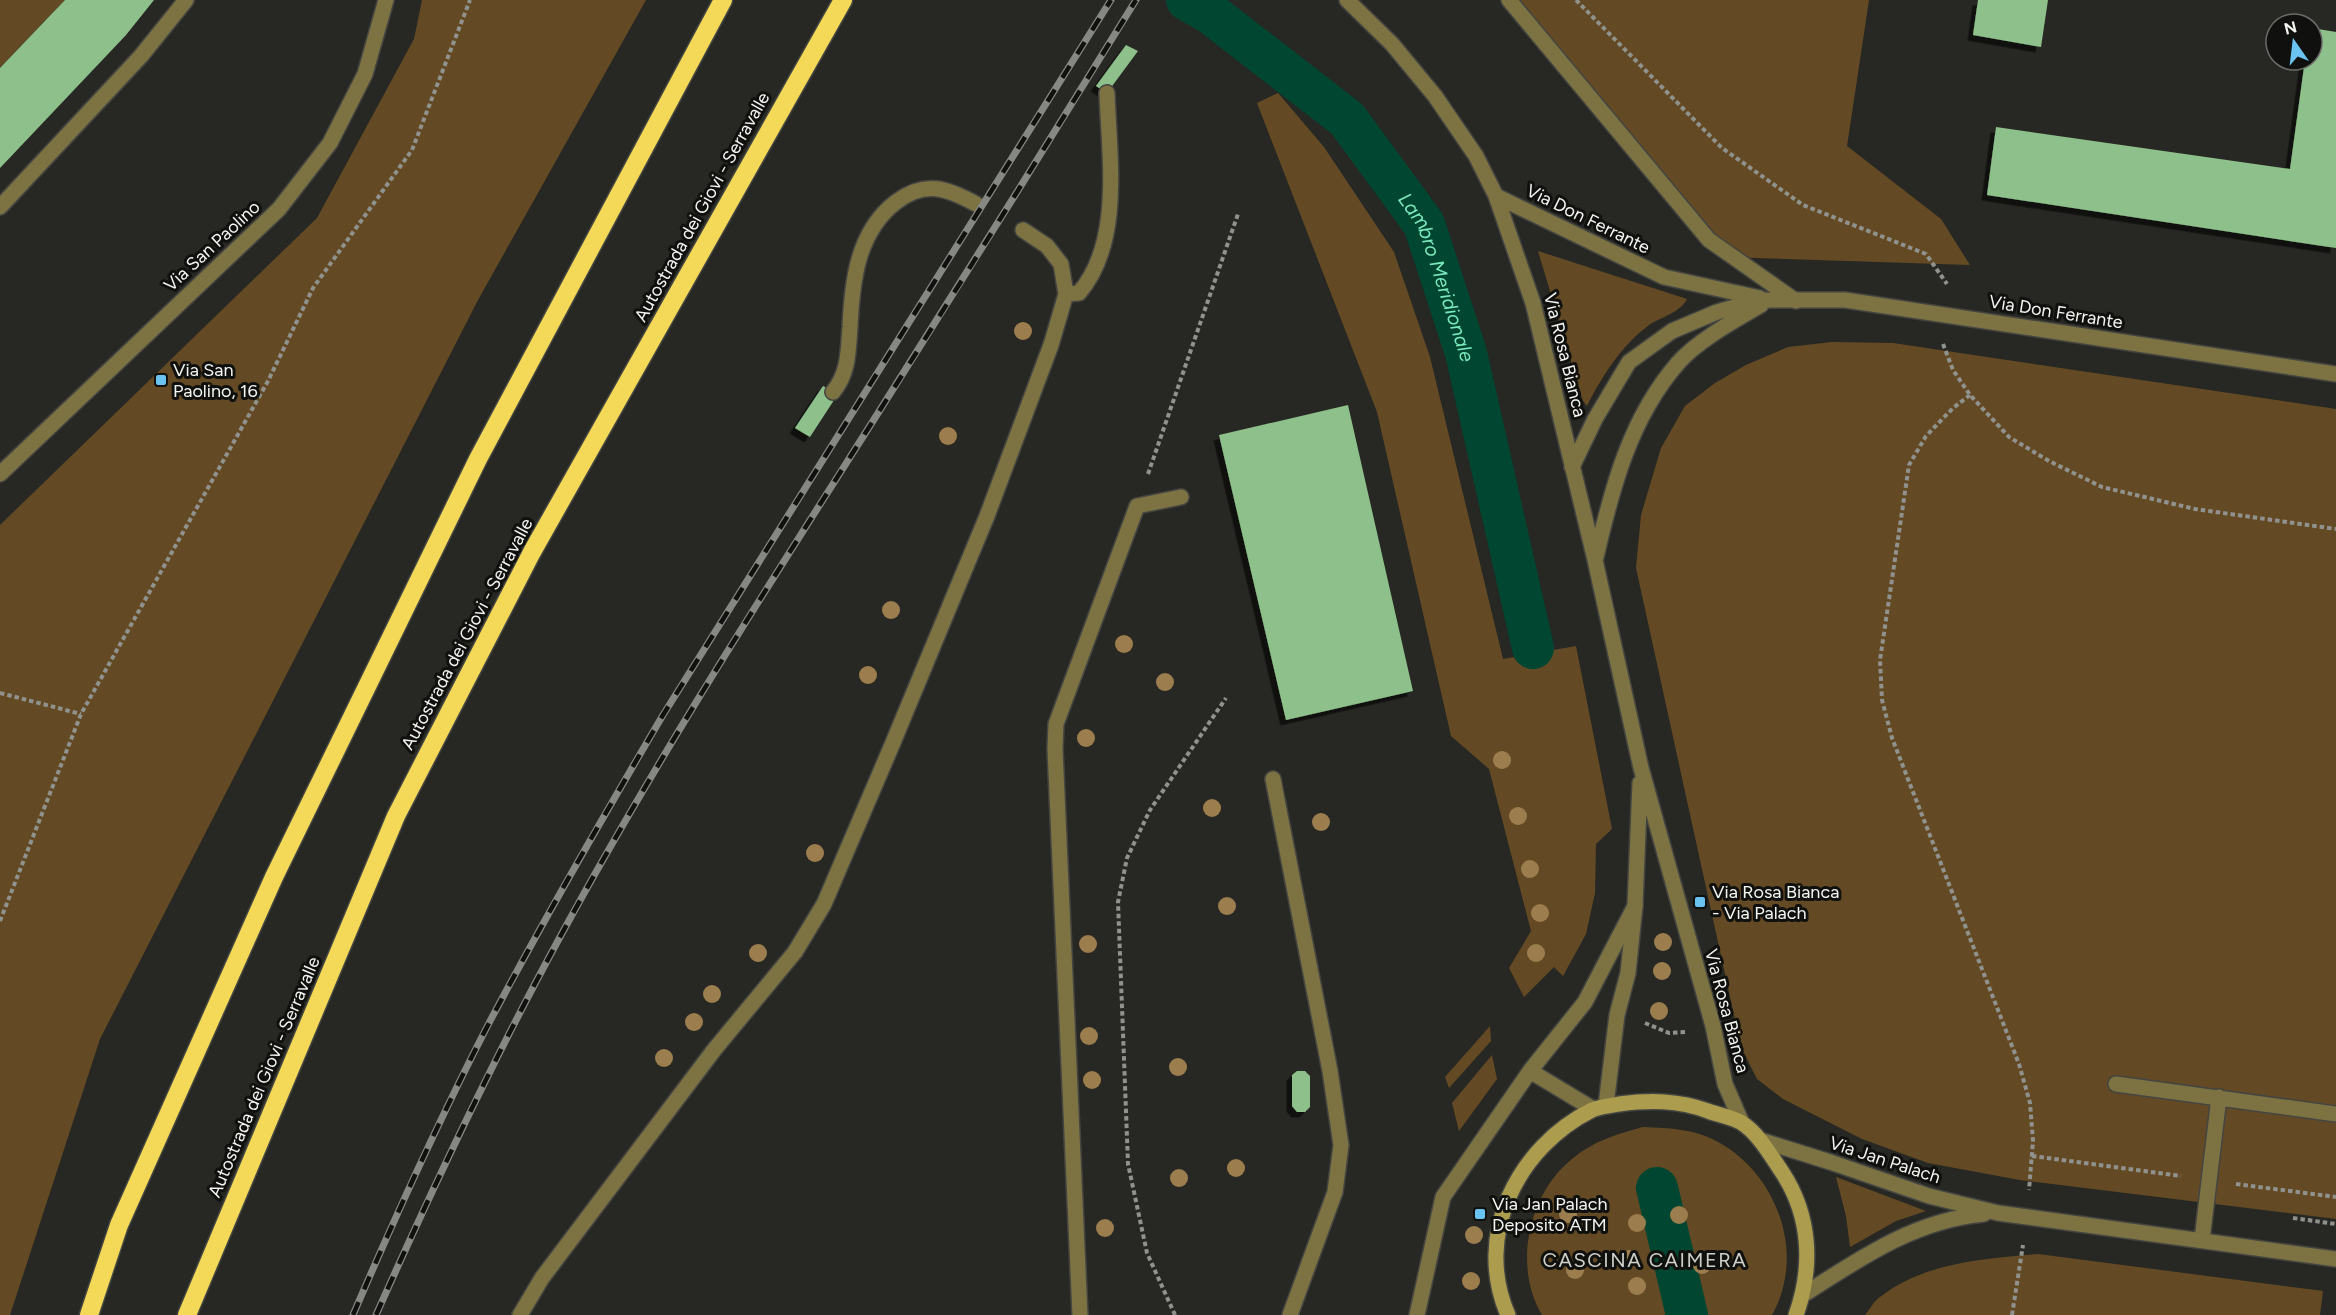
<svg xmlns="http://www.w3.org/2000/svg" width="2336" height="1315" font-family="Figtree,sans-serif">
<defs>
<filter id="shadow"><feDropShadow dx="-5.5" dy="5.5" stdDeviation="0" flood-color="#0009"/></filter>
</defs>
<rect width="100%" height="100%" fill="#272823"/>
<!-- green -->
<path fill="#644a24" d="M 0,0 L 65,0 L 0,68 Z
M 422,0 L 646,0 L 478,300 L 100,1039 L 10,1315 L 0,1315 L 0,525 L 317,218 L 414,39 Z
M 1509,0 L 1869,0 L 1847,146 L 1941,219 L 1970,265 L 1723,257 Z
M 1278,93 L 1324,147 L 1394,252 L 1430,357 L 1503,659 L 1576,646 L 1612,829 L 1596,844 L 1595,893 L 1586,934 L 1563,976 L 1554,967 L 1524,997 L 1509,968 L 1531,931 L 1489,769 L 1451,736 L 1377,412 L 1257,103 Z
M 1538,251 L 1687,299 C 1680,313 1661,317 1649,325 C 1622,345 1602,376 1587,406 L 1583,401 Z
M 1832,342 L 1893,343 L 2336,409 L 2336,1219 L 2020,1180 L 1928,1163 L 1862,1139 L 1783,1099 L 1757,1079 L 1741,1047 L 1636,568 L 1641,515 L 1661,448 L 1685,406 L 1715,383 L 1746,365 L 1788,347 Z
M 1490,1026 L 1491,1041 L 1449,1088 L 1445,1077 Z
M 1492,1055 L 1497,1079 L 1459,1131 L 1452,1103 Z
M 1643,1127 C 1670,1128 1696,1129 1720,1143 C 1778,1176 1806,1255 1772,1315 L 1542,1315 C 1513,1267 1528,1194 1572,1159 C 1593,1141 1617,1134 1643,1127 Z
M 1836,1177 L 1926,1211 L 1896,1221 L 1850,1247 L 1846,1216 Z
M 2038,1254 L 2323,1291 L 2320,1315 L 1865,1315 C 1870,1309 1874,1301 1880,1297 C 1925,1262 1984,1259 2038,1254 Z"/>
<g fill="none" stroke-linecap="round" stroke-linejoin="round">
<!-- canal -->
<g stroke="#014631" stroke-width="42">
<path id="s1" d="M 1187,0 L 1210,13 L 1347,119 L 1424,224 L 1466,353 L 1533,648"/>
<path d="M 1657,1188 L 1687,1315"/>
</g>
</g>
<!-- building -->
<path fill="#8ec08b" filter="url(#shadow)" d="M 65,0 L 154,0 L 126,35 L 0,168 L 0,68 Z
M 1978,0 L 2048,0 L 2041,47 L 1973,35 Z
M 2312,28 L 2336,32 L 2336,248 L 1987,195 L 1996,127 L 2290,169 L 2305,60 L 2312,60 Z
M 1126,45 L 1138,51 L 1107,93 L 1096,86 Z
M 823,386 L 838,394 L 810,437 L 795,428 Z
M 1348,405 L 1413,691 L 1286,720 L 1219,435 Z
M 1297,1071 L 1305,1071 L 1310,1076 L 1310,1107 L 1305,1112 L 1297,1112 L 1292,1106 L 1292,1075 Z"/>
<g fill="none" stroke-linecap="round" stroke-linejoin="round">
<!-- lane casing -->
<g stroke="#444540" stroke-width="18">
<path id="lane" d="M 1509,0 L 1709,240 L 1796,301
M 0,207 L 141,56 L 186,0
M 1066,294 L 1079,293 C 1123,242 1109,156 1107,93
M 833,392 C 849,372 848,352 850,327 C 852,282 857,232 896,202 C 925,180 947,188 976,204
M 1273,779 L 1330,1071 L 1341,1145 L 1335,1192 L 1290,1315
M 1530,1071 L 1593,1109
M 2116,1084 L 2336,1114
M 2202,1240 L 2219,1097
M 520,1315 L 542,1278 L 714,1050 L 795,952 L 824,904 L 892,745 L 987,516 L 1051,345 L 1066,294 L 1061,264 L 1047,246 L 1023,230
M 1080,1315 L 1055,749 L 1056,724 L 1137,506 L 1181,497
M 1417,1315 L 1443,1197 L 1530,1071 L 1585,1002 L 1635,906"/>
</g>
<!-- street casing -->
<g stroke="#444540" stroke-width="18">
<path id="street" d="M 1347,0 L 1392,44 L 1435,96 L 1476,156 L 1496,196 L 1533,303 L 1595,560 L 1641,768 L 1713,1026 L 1725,1084 L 1742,1123
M 1496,196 L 1664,277 L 1760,298
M 1572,467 L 1595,419 L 1629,362 L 1672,331 L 1717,312 L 1745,304 L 1769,300 L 1845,300 L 2336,374
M 0,474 L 279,209 L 330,143 L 365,74 L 386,0
M 1596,557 C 1612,488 1630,418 1678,363 C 1697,341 1735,320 1761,305
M 1606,1105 L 1617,1015 L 1628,973 L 1635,906 L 1640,783
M 1760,1140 L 1830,1162 L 1929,1196 L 1998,1213 L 2336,1259
M 1803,1295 C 1859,1259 1915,1220 1984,1214"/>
</g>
<!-- secondary casing -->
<g stroke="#444540" stroke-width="18">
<path id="secondary" d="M 1508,1315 C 1473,1235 1518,1147 1592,1110 C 1601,1106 1610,1106 1619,1104 C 1650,1100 1678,1100 1708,1111 C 1718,1115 1733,1117 1742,1123 C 1759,1134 1771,1156 1782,1172 C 1811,1216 1813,1267 1796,1315"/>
</g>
<!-- highway casing -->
<g stroke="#444540" stroke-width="21">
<path id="highway" d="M 89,1315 L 119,1225 L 274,877 L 478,459 L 723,0
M 187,1315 L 396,816 L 532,552 L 843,0"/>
</g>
<!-- path -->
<path stroke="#90928d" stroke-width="4" stroke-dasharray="4.5 3" stroke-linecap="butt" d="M 1576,0 L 1722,148 L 1803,205 L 1926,254 L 1947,284
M 1943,344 L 1953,370 L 1970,395 L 2009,437 L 2049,461 L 2102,487 L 2195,509 L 2336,529
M 1970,395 L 1953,408 L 1926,436 L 1909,465 L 1880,660 L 1882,700 L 1892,738 L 2019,1064 L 2030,1103 L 2033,1141 L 2029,1190
M 1148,474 L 1238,214
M 0,693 L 81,714
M 0,921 L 81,714 L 268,381 L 313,288 L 412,150 L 470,0
M 1645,1023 L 1669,1033 L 1687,1032
M 2032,1156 L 2181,1176
M 2236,1184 L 2336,1197
M 2293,1218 L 2336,1224
M 1175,1315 L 1147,1253 L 1128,1164 L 1118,902 L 1127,858 L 1150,810 L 1226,698
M 2012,1315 L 2023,1245"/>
<!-- lane -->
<use href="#lane" stroke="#7c7242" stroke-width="15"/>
<!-- street -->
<use href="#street" stroke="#7c7242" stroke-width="15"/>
<!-- secondary -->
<use href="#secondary" stroke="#ac9c4d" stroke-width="15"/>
<!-- highway -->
<use href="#highway" stroke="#f3d957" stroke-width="18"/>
<!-- rail casing -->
<g stroke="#868883" stroke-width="7">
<path id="rail" d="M 353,1315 C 395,1217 440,1118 489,1023 C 544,919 603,817 663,715 L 1111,0
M 376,1315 C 433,1187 493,1060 560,937 C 656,760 765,591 873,421 C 962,281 1049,141 1136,0"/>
</g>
<!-- rail -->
<use href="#rail" stroke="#10110e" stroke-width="4.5" stroke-dasharray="14" stroke-linecap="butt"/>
</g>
<!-- trees -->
<g fill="#9c7e4e">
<circle cx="1023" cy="331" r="9"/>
<circle cx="948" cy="436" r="9"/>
<circle cx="891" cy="610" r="9"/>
<circle cx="1124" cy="644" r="9"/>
<circle cx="868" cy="675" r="9"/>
<circle cx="1165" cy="682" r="9"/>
<circle cx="1086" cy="738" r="9"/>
<circle cx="1502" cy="760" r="9"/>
<circle cx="1212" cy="808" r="9"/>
<circle cx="1518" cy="816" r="9"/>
<circle cx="1321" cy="822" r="9"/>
<circle cx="815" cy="853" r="9"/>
<circle cx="1530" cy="869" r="9"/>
<circle cx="1227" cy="906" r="9"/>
<circle cx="1540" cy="913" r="9"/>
<circle cx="1663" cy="942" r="9"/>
<circle cx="1088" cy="944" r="9"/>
<circle cx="758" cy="953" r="9"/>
<circle cx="1536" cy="953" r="9"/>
<circle cx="1662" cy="971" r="9"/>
<circle cx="712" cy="994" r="9"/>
<circle cx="1659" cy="1011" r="9"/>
<circle cx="694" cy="1022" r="9"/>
<circle cx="1089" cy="1036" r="9"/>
<circle cx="664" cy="1058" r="9"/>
<circle cx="1178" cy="1067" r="9"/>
<circle cx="1092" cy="1080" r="9"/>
<circle cx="1236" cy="1168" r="9"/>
<circle cx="1179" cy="1178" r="9"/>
<circle cx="1568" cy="1214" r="9"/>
<circle cx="1679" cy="1215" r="9"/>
<circle cx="1637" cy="1223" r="9"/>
<circle cx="1105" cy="1228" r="9"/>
<circle cx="1474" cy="1235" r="9"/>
<circle cx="1629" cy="1259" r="9"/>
<circle cx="1702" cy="1265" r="9"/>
<circle cx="1575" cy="1270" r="9"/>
<circle cx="1471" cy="1281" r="9"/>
<circle cx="1637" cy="1286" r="9"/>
</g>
<!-- markers -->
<g fill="#6bc3f2" stroke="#10110e" stroke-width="2">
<rect x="155" y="374" width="12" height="12" rx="3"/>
<rect x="1694" y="896" width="12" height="12" rx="3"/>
<rect x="1474" y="1208" width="12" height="12" rx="3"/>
</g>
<g text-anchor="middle" stroke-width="6" stroke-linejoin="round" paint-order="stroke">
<!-- street labels -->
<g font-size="18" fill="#f3f5f1" stroke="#10110e">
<text transform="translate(702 207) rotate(-61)" y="6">Autostrada dei Giovi - Serravalle</text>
<text transform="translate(1588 219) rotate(26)" y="6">Via Don Ferrante</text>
<text transform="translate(212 246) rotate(-43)" y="6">Via San Paolino</text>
<text transform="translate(2056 312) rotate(9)" y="6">Via Don Ferrante</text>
<text transform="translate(1565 355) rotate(76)" y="6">Via Rosa Bianca</text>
<text transform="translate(467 634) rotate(-62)" y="6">Autostrada dei Giovi - Serravalle</text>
<text transform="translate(1727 1011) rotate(75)" y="6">Via Rosa Bianca</text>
<text transform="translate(264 1077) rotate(-67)" y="6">Autostrada dei Giovi - Serravalle</text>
<text transform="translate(1885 1160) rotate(18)" y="6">Via Jan Palach</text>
</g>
<!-- poi labels -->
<g font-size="18" fill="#f3f5f1" stroke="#10110e" text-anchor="start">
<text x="173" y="376">Via San<tspan x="173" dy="21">Paolino, 16</tspan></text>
<text x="1712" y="898">Via Rosa Bianca<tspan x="1712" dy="21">- Via Palach</tspan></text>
<text x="1492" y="1210">Via Jan Palach<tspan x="1492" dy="21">Deposito ATM</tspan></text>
</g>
<!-- water labels -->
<g font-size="20" font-style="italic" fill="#7ae8bd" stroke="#10110e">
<text dy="7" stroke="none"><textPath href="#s1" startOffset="384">Lambro Meridionale</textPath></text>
</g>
<!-- neighbourhood labels -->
<g font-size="20" letter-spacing="1.5" fill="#cdcfc8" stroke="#10110e">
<text x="1645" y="1267">CASCINA CAIMERA</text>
</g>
</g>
<!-- north arrow -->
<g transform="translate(2294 42) rotate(346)"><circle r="28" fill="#10110e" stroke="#6b6c69" stroke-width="1.5"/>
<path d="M0-4.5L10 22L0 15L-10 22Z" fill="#6bc3f2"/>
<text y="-9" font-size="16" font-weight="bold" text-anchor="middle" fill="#f3f5f1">N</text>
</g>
</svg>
